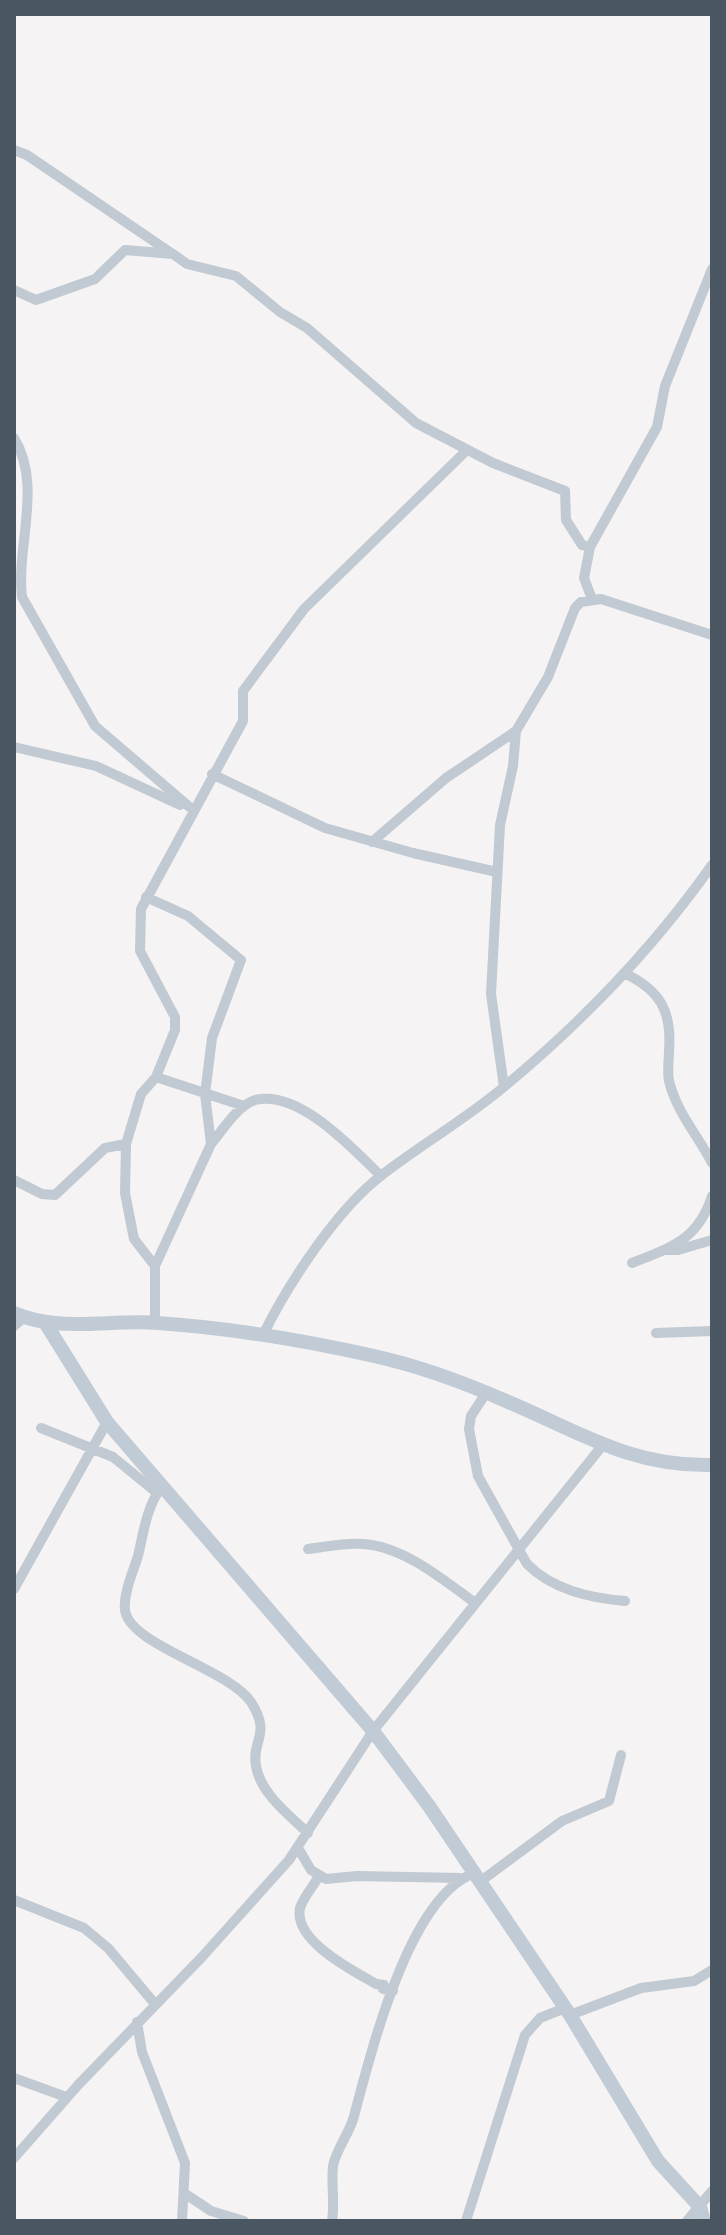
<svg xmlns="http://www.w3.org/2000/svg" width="726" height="2235" font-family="Arial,sans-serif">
<rect width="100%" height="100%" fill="#f5f3f3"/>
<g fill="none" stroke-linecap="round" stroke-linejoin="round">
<!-- street -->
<path stroke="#c1cad2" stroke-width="10" d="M 14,150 L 27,155 L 171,253
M 14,290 L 36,300 L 95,279 L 125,250 L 173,254 L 187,264 L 236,276 L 280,312 L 307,328 L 416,423 L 493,463 L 565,491 L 566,520 L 582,545 L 590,547 L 657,427 L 665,386 L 712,269
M 14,438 C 43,485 16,545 22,597 L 95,726 L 193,810
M 590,547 L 584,578 L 592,599
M 14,747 L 96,766 L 180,805
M 212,774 L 325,828 L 413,853 L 497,872
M 372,842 L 446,778 L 516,731
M 146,897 L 188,916 L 241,960 L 212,1038 L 205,1094 L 211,1144 L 155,1266
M 624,973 C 660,990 672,1011 669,1050 C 669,1060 667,1072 669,1081 C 677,1113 697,1134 712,1163
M 156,1077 L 244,1106
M 504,1087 L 491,994 L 500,825 L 513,766 L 516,731 L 548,677 L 575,608 L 581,602 L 601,599 L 712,635
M 211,1144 C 222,1131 238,1105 255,1100 C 299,1089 353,1149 381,1176
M 14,1180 L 42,1194 L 55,1195 L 105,1148 L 126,1144
M 666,1250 L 678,1250 L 712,1240
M 632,1263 C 672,1247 698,1240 712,1196
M 155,1323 L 155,1266 L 134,1239 L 125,1193 L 126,1144 L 141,1094 L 156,1077 L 175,1030 L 175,1017 L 140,951 L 141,909 L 243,721 L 243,691 L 304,609 L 467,450
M 14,1326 L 24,1317
M 656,1333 L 712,1331
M 263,1335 C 288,1284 337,1209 382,1175 C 422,1144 466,1119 505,1086 C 582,1022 654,947 712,865
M 486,1393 L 471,1416 L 469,1429 L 478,1476 L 527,1564 C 553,1590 590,1598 625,1601
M 41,1428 L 113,1457 L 157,1493
M 162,1487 C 147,1504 143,1535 138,1556 C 133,1572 123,1594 125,1610 C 129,1645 229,1669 251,1702 C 272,1735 251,1740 256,1766 C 260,1793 290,1816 308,1833
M 308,1549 C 326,1547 346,1542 364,1544 C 404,1547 444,1580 475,1603
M 14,1589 L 107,1422
M 298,1848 L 311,1870 L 326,1879 L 357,1876 L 460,1878
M 319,1876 C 314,1885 303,1898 300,1908 C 293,1941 354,1971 376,1984 L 384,1985 L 383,1989 L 393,1991
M 481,1881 L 562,1821 L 609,1801 L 621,1755
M 14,1900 L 84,1928 L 108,1948 L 155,2004
M 570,2015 L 641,1988 L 694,1981 L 712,1970
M 137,2022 L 142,2052 L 185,2163 L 182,2221
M 14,2078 L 66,2097
M 14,2158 L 79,2084 L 202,1957 L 289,1860 L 373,1731 L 602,1446
M 184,2193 L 211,2211 L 244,2221
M 332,2221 C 335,2203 331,2184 333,2166 C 336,2149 350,2133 354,2116 C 371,2053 409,1895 475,1873
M 466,2221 L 525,2035 L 540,2018 L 565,2008
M 687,2221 L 712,2191"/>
<!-- secondary -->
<path stroke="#c1cbd6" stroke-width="14" d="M 14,1313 C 59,1333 110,1319 158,1323 C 230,1328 303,1340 374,1356 C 419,1366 463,1382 506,1401 C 578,1431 630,1467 712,1465
M 46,1324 L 107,1422 L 373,1731 L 429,1806 L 570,2015 L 658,2161 L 700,2207 L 704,2221"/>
</g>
<!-- border -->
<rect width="726" height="2235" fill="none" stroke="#4a5661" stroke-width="32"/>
</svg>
